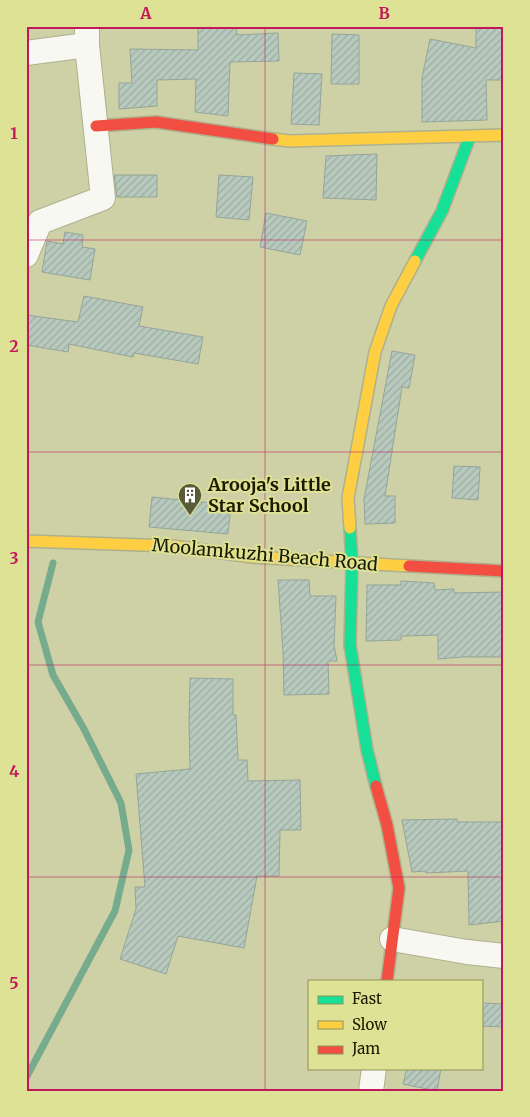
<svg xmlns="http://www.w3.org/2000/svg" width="530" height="1117" font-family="Merriweather,serif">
<defs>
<pattern id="building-hatch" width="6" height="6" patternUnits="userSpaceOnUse" patternTransform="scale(1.25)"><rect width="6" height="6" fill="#b8c9be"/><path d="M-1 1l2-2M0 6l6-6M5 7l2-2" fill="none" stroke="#9eaca2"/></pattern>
</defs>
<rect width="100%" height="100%" fill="#ced0a6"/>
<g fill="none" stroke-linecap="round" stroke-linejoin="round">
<!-- stream -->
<path stroke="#76ab8e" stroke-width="7" d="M 26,1078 L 115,911 L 129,850 L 121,803 L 84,729 L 53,675 L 38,622 L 53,563"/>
</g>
<!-- building -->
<path fill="url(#building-hatch)" stroke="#94a599" d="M 198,26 L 236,26 L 237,35 L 278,33 L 279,61 L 230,62 L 228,116 L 195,112 L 196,79 L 157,80 L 157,106 L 119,109 L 119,83 L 132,83 L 130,49 L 198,50 Z
M 502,26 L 503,80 L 486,80 L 487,120 L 422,122 L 422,78 L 430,39 L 476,48 L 476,27 Z
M 332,34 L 359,35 L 359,84 L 331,84 Z
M 294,73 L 322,74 L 319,125 L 291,124 Z
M 377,154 L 376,200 L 323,198 L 326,156 Z
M 114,175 L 157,175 L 157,197 L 117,197 Z
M 219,175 L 253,177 L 249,220 L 216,217 Z
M 266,213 L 307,221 L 300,255 L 260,247 Z
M 65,232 L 83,235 L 82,247 L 95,249 L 90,280 L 42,272 L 47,241 L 63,244 Z
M 84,296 L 143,307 L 139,326 L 203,337 L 198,364 L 134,353 L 133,357 L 69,344 L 68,352 L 26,345 L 26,315 L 78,322 Z
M 392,351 L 415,355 L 409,388 L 402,387 L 385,496 L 395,496 L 395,523 L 365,524 L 364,499 Z
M 454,466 L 480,467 L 478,500 L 452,498 Z
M 152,497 L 231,505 L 228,534 L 149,527 Z
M 278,580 L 309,580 L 310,596 L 336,596 L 334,645 L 337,661 L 328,661 L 329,694 L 284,695 L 283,651 Z
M 401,581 L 434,583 L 435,590 L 454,589 L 454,593 L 504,592 L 504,657 L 462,657 L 438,659 L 438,635 L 401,636 L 401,640 L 366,641 L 367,585 L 401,585 Z
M 190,678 L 233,679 L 233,715 L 236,715 L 238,760 L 247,760 L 248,781 L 300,780 L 301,830 L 280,830 L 279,876 L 257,876 L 244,948 L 178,936 L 166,974 L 120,959 L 136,909 L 135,887 L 145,887 L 136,774 L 190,769 L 189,722 Z
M 457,819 L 457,822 L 504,822 L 504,921 L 469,925 L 468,871 L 426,873 L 425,871 L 412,872 L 402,820 Z
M 482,1003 L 504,1004 L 504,1027 L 481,1026 Z
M 407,1068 L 441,1068 L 437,1091 L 403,1084 Z"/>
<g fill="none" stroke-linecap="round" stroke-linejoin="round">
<!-- street casing -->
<g stroke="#aeb08e" stroke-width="26">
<path id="street" d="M 26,53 L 87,45
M 26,255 L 40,222 L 103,198 L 87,45 L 87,26
M 392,939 L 467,952 L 504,956
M 371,1091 L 374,1068"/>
</g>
<!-- fast casing -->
<g stroke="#aeb08e" stroke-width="14">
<path id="fast" d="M 415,261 L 442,211 L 470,136
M 350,528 L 352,563 L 350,645 L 367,750 L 376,786"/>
</g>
<!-- slow casing -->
<g stroke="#aeb08e" stroke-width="14">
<path id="slow" d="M 273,139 L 289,141 L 504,135
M 350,528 L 348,498 L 375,352 L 391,306 L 415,261
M 26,541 L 173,546 L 252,557 L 409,566"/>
</g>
<!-- jam casing -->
<g stroke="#aeb08e" stroke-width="14">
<path id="jam" d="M 96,126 L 156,122 L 273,139
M 409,566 L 504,571
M 376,786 L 387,825 L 399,888 L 387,981"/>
</g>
<!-- street -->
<use href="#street" stroke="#f8f8f2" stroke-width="24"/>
<!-- fast -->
<use href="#fast" stroke="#16e098" stroke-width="11"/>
<!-- slow -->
<use href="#slow" stroke="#ffcf43" stroke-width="11"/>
<!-- jam -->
<use href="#jam" stroke="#f24e42" stroke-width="11"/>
</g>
<!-- grid -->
<path fill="none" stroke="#c2185b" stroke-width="1" stroke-opacity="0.55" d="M 265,26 L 265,1091M 26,240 L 504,240M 26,452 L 504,452M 26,665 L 504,665M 26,877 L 504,877"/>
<!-- icons -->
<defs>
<g id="building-pin" transform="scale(1.25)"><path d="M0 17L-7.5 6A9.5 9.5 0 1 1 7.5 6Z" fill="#595a3a" stroke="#dee294"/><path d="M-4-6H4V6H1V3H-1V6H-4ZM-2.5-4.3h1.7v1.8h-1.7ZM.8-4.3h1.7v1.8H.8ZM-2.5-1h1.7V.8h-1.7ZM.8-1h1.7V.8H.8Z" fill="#fff"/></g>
</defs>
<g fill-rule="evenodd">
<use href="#building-pin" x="190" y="495"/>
</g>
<g text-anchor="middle" stroke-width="4" stroke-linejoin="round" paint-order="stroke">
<!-- poi labels -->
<g font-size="18" font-weight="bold" fill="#1a1a00" stroke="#dee294" text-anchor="start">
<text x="208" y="491">Arooja's Little<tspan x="208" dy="21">Star School</tspan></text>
</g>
<!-- street labels -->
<g font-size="18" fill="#1a1a00" stroke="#dee294">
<text transform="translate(265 555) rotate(5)" y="6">Moolamkuzhi Beach Road</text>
</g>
</g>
<!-- border -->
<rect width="530" height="1117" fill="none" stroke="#dee294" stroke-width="55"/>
<!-- legend -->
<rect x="308" y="980" width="175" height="90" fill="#dee294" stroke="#909259"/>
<rect x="318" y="996" width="25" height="8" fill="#16e098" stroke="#909259"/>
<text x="352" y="1004" font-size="15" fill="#1a1a00">Fast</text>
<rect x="318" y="1021" width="25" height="8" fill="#ffcf43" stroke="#909259"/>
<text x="352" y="1030" font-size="15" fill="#1a1a00">Slow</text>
<rect x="318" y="1046" width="25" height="8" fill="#f24e42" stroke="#909259"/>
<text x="352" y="1054" font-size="15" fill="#1a1a00">Jam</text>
<rect x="28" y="28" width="474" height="1062" fill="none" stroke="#c2185b" stroke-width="2"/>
<g font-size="16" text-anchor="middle" font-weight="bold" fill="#c2185b">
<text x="146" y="19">A</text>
<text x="384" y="19">B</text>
<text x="14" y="139">1</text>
<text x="14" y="352">2</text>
<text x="14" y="564">3</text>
<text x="14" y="777">4</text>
<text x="14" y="989">5</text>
</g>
</svg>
